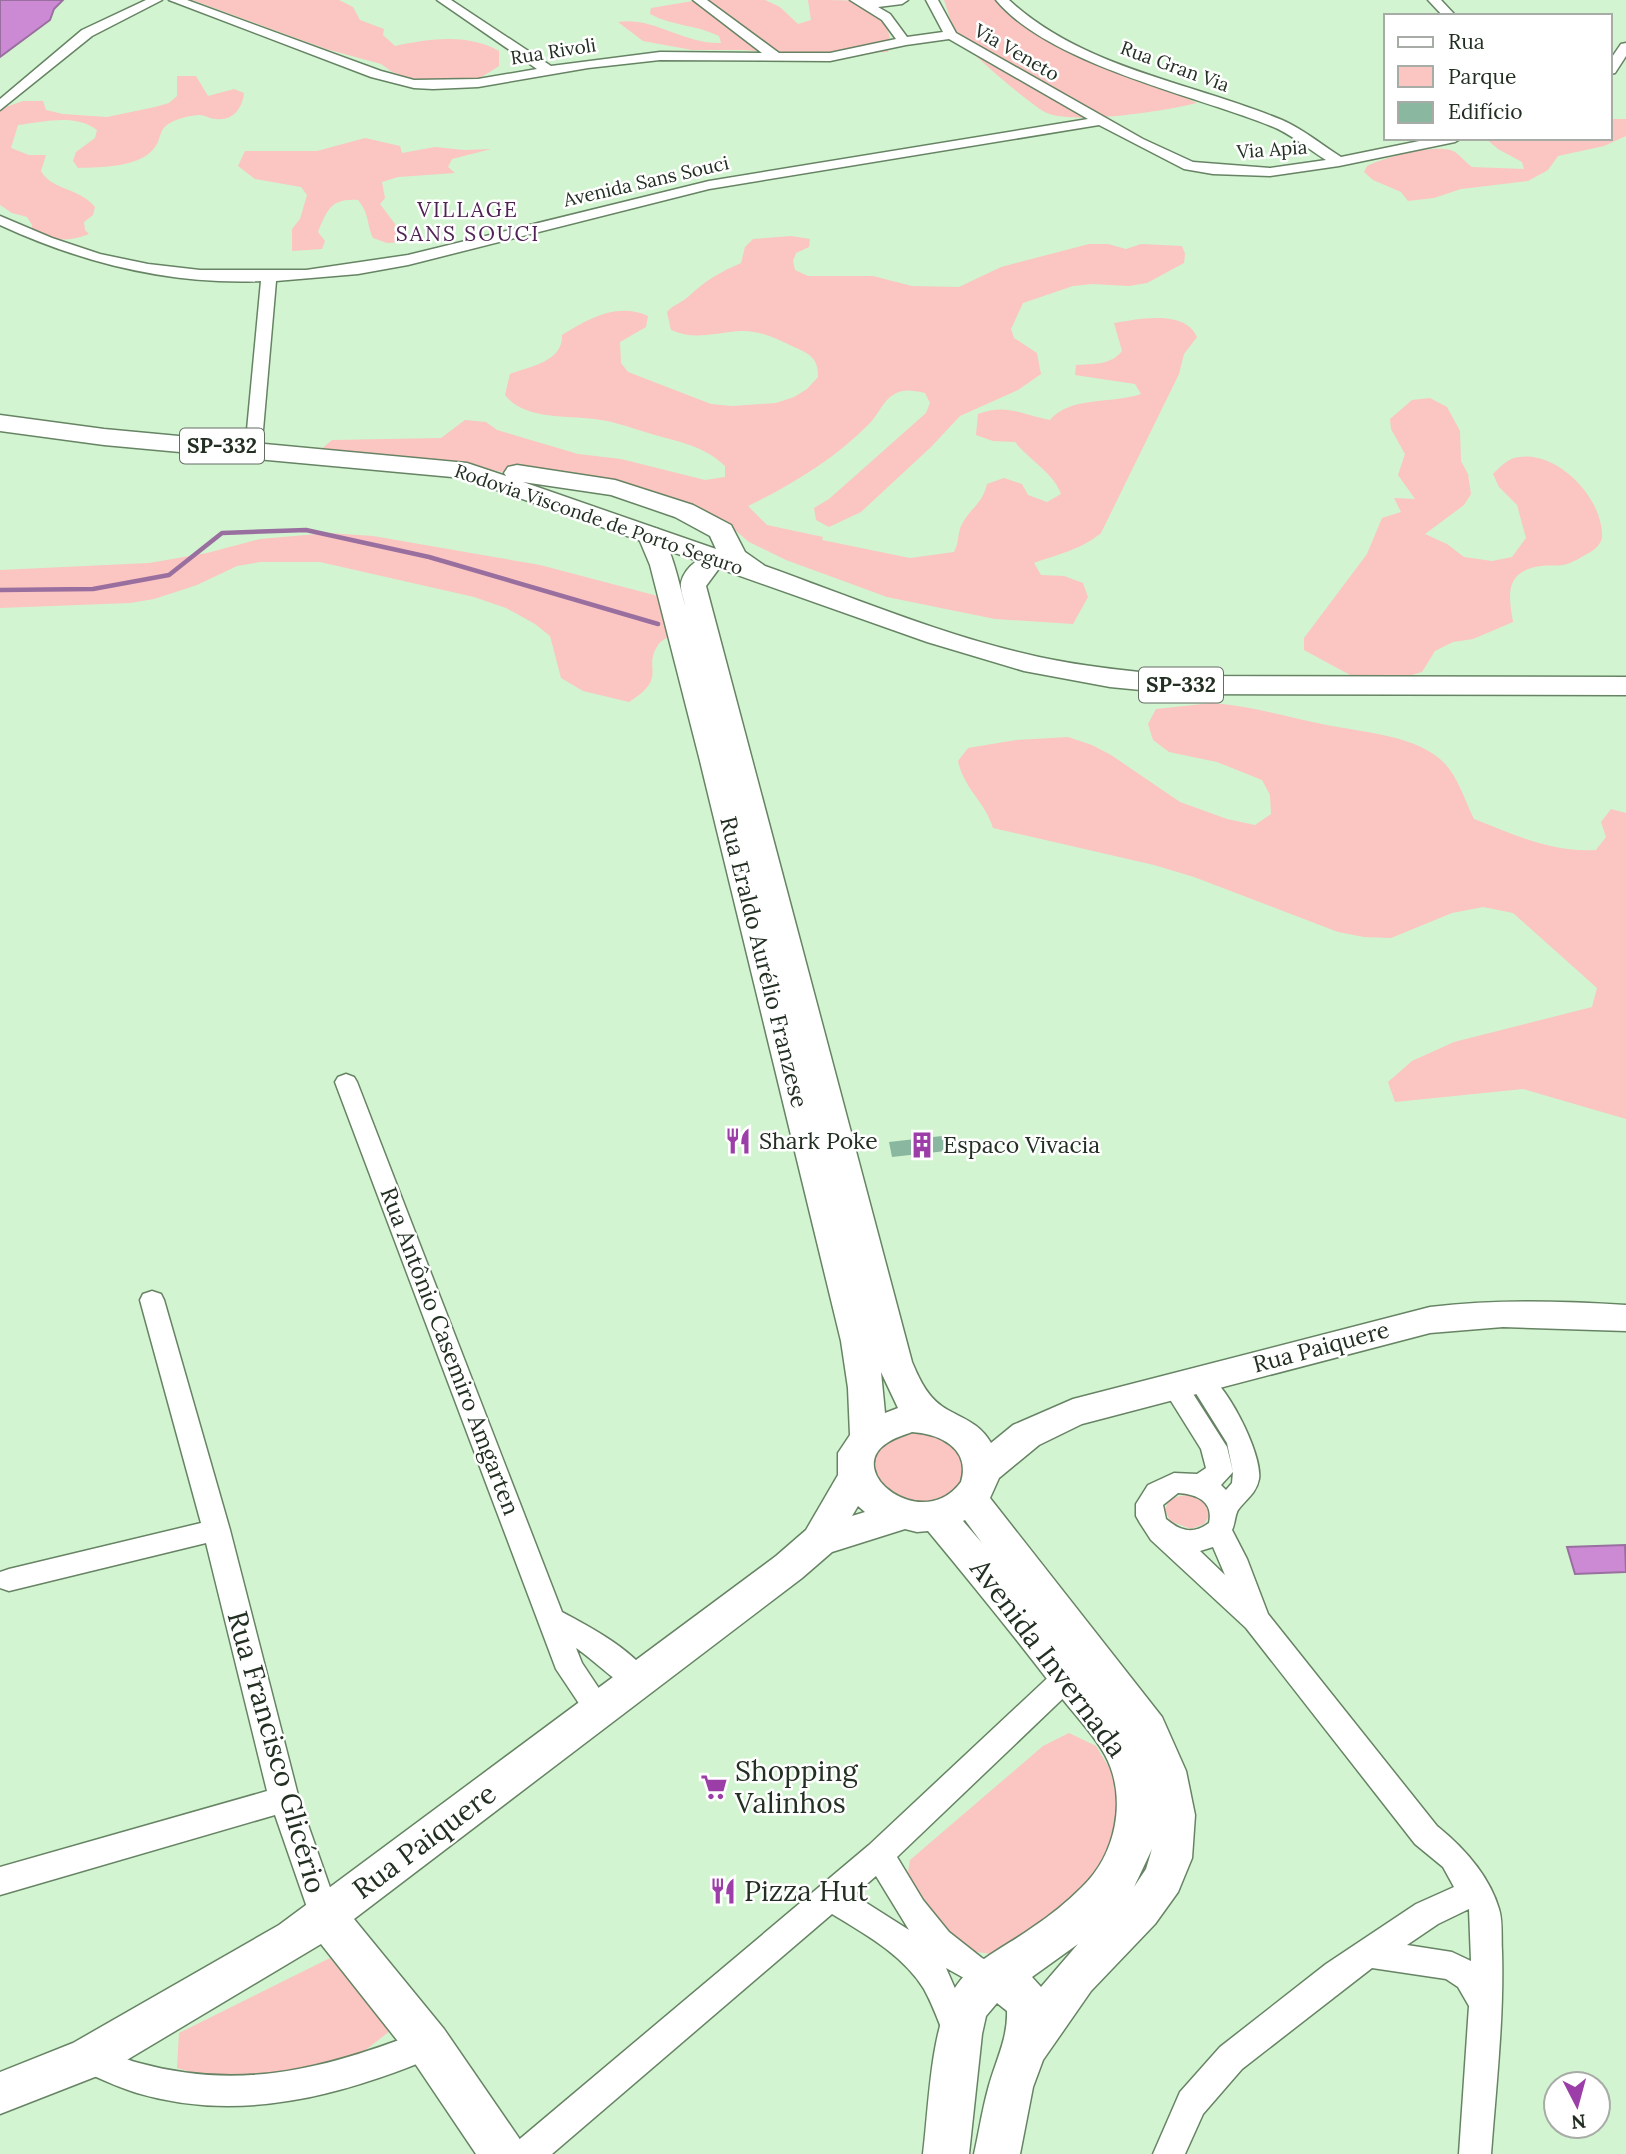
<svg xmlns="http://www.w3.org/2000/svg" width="1626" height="2154" font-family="Lora,serif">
<rect width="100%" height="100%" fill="#d3f4d0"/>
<!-- green -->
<path fill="#fbc5c1" d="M 192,0 L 339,0 L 353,7 L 360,20 L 384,29 L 383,35 L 395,46 C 430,39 466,33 499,51 L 499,66 L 480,78 L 435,81 L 410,78 L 392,72 L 381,64 L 326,49 Z
M 699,0 L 765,0 L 780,7 L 798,24 L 811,20 L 808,0 C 822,0 845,0 857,1 C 877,9 896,30 888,52 L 801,55 L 744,50 L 692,50 L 643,41 L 618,22 C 653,16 683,44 721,43 L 719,36 C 697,25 672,26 650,14 L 651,8 Z
M 944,0 L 1001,0 L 1028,23 L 1197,103 C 1165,111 1076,125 1047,113 C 1034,108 964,48 957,36 C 951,25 948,11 944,0 Z
M 177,76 L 196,76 L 208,96 L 234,89 L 244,93 C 242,109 233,121 216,119 C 210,119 205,115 200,115 C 190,115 176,119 168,124 C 159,130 161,139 155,147 C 140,168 101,167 78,168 L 73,161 L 76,152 L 95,138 L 97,130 C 76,113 42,122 18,125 L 11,148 L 29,155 L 46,155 L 41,171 C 51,190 80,188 95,207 L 93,215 L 84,222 L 85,230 L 89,234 C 69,242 51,241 32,233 L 32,225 L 27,217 L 12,213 L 0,205 L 0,109 L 23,101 L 43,101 L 46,110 L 63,114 L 107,117 L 155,107 L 169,103 L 177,96 Z
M 1610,119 L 1626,119 L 1626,136 L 1604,146 L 1558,156 L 1548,170 L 1528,181 L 1461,189 L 1434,198 L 1408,201 L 1401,192 L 1373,180 L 1364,172 L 1367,166 C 1383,158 1439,142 1455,152 C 1461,156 1466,163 1472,167 L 1524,169 L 1522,162 L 1498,149 L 1485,138 L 1610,138 Z
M 365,138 L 400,146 L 402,153 L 435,147 L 464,150 L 491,149 L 452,159 L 448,167 L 455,173 L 398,177 L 382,182 L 385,198 L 380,204 L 395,224 L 394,230 L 406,242 L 387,243 L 373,238 C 366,222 370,215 358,200 C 331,198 327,210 318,232 L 325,241 L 322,249 L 292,251 L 292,229 L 300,219 L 307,195 L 301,187 L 255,179 L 238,166 L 245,151 L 317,151 Z
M 791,236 L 810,239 L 809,247 L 796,253 L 793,261 L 795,270 L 808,276 L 873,276 L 912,286 L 959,287 L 1001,267 L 1089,244 L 1108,244 L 1126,249 L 1141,244 L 1182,246 L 1185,254 L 1184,263 L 1147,283 L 1129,286 L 1092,284 L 1073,286 L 1023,303 L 1011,329 L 1014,338 L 1037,353 L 1041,374 L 1018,390 L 960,416 L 931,447 L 861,512 L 829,527 L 816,520 L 814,508 L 829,499 L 926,413 L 930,403 L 925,393 C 913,391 904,388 893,395 C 883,401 878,415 869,424 C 835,459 791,485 748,506 L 767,525 L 823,537 L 822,540 L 910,558 L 954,552 C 960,541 957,533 962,524 C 971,507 982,505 987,484 L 1004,478 L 1022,484 L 1028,495 L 1047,502 L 1061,494 C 1054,473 1029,460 1015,442 L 993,441 L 976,435 L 978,414 C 1008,403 1021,415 1050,420 C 1070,396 1112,404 1141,394 L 1135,384 L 1075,375 L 1076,365 C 1094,364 1111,365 1122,351 L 1114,323 C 1138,319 1185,309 1197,337 L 1184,354 L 1179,374 L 1101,533 C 1081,550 1058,554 1034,563 L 1041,575 L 1064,576 L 1083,583 L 1088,597 L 1073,624 L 995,619 L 887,597 L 786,560 L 749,542 L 736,531 L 718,522 L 652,501 L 435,459 L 400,459 L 320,450 L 332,440 L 441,438 L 465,420 L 486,422 L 497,430 L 578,454 L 621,459 L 705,480 L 725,477 L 725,466 C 701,443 672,441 642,431 C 626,426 611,421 595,419 C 565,415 525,420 505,395 L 510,374 C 530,366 563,362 562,335 C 588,319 617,302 648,316 L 646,327 L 620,342 L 621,363 L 628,372 L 711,404 L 732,406 L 776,403 L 794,397 L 807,389 L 818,377 C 818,358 810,354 794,347 C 777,339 760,330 741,331 C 717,332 695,341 671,330 L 667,312 C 674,304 682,303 689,296 C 705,281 720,272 741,263 L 745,247 L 753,239 Z
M 1430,398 L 1447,407 L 1460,431 L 1461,461 L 1468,474 L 1471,494 L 1464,505 L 1425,534 L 1447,544 L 1464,557 L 1492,561 L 1512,557 L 1526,538 L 1517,505 L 1499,487 L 1493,474 C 1500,467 1508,458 1519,457 C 1557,451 1601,496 1602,534 C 1603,541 1598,547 1592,551 C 1583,556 1573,563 1563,565 C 1556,566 1548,565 1541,566 C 1505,571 1508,593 1513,622 L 1473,639 L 1453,642 L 1435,651 L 1422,672 L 1402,678 L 1363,682 L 1304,650 L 1304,638 L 1367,554 L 1382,518 L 1401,512 L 1394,498 L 1415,499 L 1398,475 L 1405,454 L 1391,429 L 1390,419 L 1412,400 Z
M 328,533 L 373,536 L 540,565 L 654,595 L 678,606 C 676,614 675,627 671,634 C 668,638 661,640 658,645 C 642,669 669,677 629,702 L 583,691 L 561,678 L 550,636 L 535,624 L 506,608 L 474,597 L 320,562 L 260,562 L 237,566 L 197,585 L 154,599 L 130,603 L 0,608 L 0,570 L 149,563 L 207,553 L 260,539 Z
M 1212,703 C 1250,706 1285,716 1322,724 C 1358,732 1411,734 1440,759 C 1457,773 1464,799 1474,819 C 1516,835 1551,853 1596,850 L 1606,837 L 1601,822 L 1611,809 L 1626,813 L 1626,1119 L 1523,1089 L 1395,1102 L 1388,1082 L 1412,1061 L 1454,1042 L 1592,1007 L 1597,988 L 1513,913 L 1483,907 L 1452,913 L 1391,938 L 1364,937 L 1338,932 L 1194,877 L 1154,865 L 993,828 C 986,803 964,789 958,761 L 968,748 L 1016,740 L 1068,737 L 1092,745 L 1111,755 L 1180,802 L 1227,819 L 1255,825 L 1271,814 L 1270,795 L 1262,780 L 1217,762 L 1169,752 L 1153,740 L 1148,724 L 1156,709 Z
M 920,1432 C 987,1445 968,1514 908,1504 C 897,1502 882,1486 873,1479 C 873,1472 871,1463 873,1456 C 877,1439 905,1433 920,1432 Z
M 1188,1494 L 1202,1499 L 1210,1515 L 1204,1524 L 1191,1529 L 1170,1521 L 1165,1510 L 1169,1499 Z
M 1069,1733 L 1096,1746 L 1113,1774 L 1121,1811 L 1102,1878 L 1000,1955 L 968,1951 L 905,1890 L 910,1860 L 1043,1746 Z
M 330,1958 L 390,2031 L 350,2062 L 319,2071 L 211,2078 L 177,2068 L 179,2033 Z"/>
<!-- water -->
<path fill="#cc8ad4" stroke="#996f9f" stroke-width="2" d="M 0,0 L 63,0 L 54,9 L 50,20 L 0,57 Z
M 1625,1545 L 1626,1572 L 1575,1574 L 1567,1547 Z"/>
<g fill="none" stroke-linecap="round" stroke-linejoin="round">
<!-- stream -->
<path stroke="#996f9f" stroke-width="4.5" d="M 0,590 L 93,589 L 169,575 L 222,533 L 306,530 L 429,557 L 658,624"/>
</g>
<!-- building -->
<path fill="#89b7a0" d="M 951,1135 L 955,1150 L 892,1157 L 889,1142 Z"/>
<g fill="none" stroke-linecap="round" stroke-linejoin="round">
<!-- street casing -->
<g stroke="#668464" stroke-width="3">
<path id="street" d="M 146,0 L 162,0 L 92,36 L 0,110 L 0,99 L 82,30 Z
M 169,0 L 187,0 L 381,71 L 414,80 L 478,79 L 537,69 L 437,0 L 451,0 L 551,66 L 660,52 L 762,53 L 693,0 L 707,0 L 779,53 L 830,53 L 896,39 L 882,20 L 850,0 L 908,0 L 902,4 L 878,7 L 890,14 L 907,37 L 943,32 L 926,0 L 938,0 L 956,33 L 1143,139 L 1193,162 L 1270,168 L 1326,160 C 1308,149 1290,133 1271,126 C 1194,95 1049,64 996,0 L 1009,0 C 1084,69 1191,82 1282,120 C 1303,129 1322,145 1341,157 L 1434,138 L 1462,138 L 1455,142 L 1339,166 L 1270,176 L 1213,174 L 1184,169 L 1099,125 L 709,189 L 408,265 L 358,274 L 276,281 L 263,430 L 255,435 L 247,430 L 261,281 C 171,285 82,263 0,225 L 0,216 L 52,238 L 100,254 L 148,264 L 200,270 L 306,270 L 408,255 L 709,181 L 1088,119 L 949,39 L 906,45 L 830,61 L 660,60 L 588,68 L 478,87 L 433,89 L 414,88 L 371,77 Z
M 1428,0 L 1441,0 L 1456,16 L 1443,16 Z
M 1626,43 L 1626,56 L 1615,73 L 1610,74 L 1610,60 L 1621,44 Z
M 346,1074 L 354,1077 L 357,1082 L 562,1612 C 590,1627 638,1652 652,1681 L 648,1689 C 646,1690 639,1693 637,1693 C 627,1692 589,1656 576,1648 L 582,1663 L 614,1711 L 610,1720 L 600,1723 L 590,1720 L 556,1669 L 335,1082 L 338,1077 Z
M 152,1291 L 161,1294 L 164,1300 L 230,1530 L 299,1799 L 340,1916 L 336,1926 L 325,1930 L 314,1926 L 310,1916 L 275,1815 L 0,1895 L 0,1867 L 267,1791 L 206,1543 L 9,1591 L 0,1588 L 0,1572 L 9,1569 L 201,1523 L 140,1300 L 143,1294 Z
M 1200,1369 C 1224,1377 1263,1454 1259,1479 C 1256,1494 1246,1499 1238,1510 C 1235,1515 1235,1524 1232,1530 L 1247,1559 L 1268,1614 L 1437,1826 C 1463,1847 1489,1875 1499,1909 C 1503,1922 1501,1938 1502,1952 C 1504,2018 1496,2087 1491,2154 L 1459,2154 L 1469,2006 L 1458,1987 L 1446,1979 L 1372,1968 L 1242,2069 L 1203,2114 L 1185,2154 L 1153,2154 L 1180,2092 L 1220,2047 L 1326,1964 L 1416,1904 L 1454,1887 L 1443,1867 L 1415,1844 L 1246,1628 L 1151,1540 L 1140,1523 L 1136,1516 L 1136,1504 L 1148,1485 L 1174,1473 L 1197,1474 L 1206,1468 L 1201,1449 L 1161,1385 L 1165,1378 L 1174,1375 L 1183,1378 L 1227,1447 L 1233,1472 L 1227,1443 L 1187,1379 L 1191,1372 ZM 1233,1472 L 1232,1483 L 1226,1490 L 1221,1485 ZM 1178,1493 C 1196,1494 1214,1501 1209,1523 C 1193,1535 1180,1531 1166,1519 L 1163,1505 ZM 1213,1547 L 1225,1575 L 1200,1551 ZM 1469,1909 L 1471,1961 L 1452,1952 L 1407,1945 L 1438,1924 Z
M 1066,1666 L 1076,1670 L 1080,1678 L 1076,1686 L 897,1857 L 923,1900 L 949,1932 L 982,1958 L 1002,1969 L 1007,1979 L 1002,1989 L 991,1993 L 946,1968 L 975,2034 L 970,2045 L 959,2049 L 948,2045 C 940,2026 934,2007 924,1989 C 903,1955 865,1934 832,1914 L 552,2154 L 511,2154 L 515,2143 L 869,1845 L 1056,1670 ZM 876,1876 L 909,1930 L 854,1895 Z
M 428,2029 L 439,2033 L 444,2044 L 439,2055 C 343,2095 241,2124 137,2093 C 117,2087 97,2077 78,2069 L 73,2058 L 78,2047 L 89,2043 C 106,2049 122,2059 139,2063 C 244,2092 331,2067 428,2029 Z"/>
</g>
<!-- secondary casing -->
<g stroke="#668464" stroke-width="3">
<path id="secondary" d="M 649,527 L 658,529 C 673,551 678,580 685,605 C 684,599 680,590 681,583 C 684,566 707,550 723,554 L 726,559 L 706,586 L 912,1362 C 920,1381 929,1400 948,1410 C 966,1420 980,1424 991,1443 L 1013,1425 L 1073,1399 L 1430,1307 C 1495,1299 1560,1301 1626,1305 L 1626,1331 L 1503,1327 L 1430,1333 L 1082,1424 L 1039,1445 L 999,1478 L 990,1498 L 1162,1717 L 1186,1771 L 1195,1815 L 1192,1858 L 1178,1892 L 1155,1924 L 1091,1991 L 1043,2060 L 1033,2087 L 1020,2154 L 974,2154 C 979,2132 982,2111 988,2089 C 995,2062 1008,2039 1007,2011 L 997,2003 L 986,2016 L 982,2034 L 969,2154 L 923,2154 C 929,2106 930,2036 952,1993 C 968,1962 1006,1947 1033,1927 C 1051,1915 1067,1902 1082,1887 C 1116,1855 1128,1798 1105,1755 C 1093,1733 1072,1712 1057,1692 C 1015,1637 972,1584 928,1531 L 917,1532 L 905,1529 L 832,1552 L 802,1578 L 354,1919 L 444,2029 L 519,2138 L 526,2154 L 476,2154 L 412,2059 L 321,1944 L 105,2073 L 0,2114 L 0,2072 L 73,2043 L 279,1925 L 776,1556 L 806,1530 L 838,1475 L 838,1453 L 850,1435 L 848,1388 L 841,1341 L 700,761 L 650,565 L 637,534 L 640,529 ZM 881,1372 L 898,1408 L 885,1413 ZM 912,1432 C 940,1434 971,1448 961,1482 C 923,1534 842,1472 887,1443 C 894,1438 904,1435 912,1432 ZM 858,1506 L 865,1512 L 852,1516 ZM 965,1520 L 982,1543 L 963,1521 ZM 1152,1849 L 1146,1869 L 1134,1887 ZM 1078,1944 L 1041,1987 L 1032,1977 Z"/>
</g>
<!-- primary casing -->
<g stroke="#668464" stroke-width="3">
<path id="primary" d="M 0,415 L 104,429 L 467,463 L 506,476 L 504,473 L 508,467 L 517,465 L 615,480 L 693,505 L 731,525 L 745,552 L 765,566 C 854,598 947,637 1039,657 C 1086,667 1134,672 1182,676 L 1626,677 L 1626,695 L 1182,694 L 1110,687 L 1024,671 L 927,642 L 463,478 L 104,445 L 0,431 ZM 523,482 L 611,495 L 675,517 L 710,536 L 716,549 Z"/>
</g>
<!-- street -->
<use href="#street" fill="#fff" fill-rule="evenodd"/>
<!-- secondary -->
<use href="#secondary" fill="#fff" fill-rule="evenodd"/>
<!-- primary -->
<use href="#primary" fill="#fff" fill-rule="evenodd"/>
</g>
<!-- icons -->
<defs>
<g id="restaurant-bare" transform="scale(2.1)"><path d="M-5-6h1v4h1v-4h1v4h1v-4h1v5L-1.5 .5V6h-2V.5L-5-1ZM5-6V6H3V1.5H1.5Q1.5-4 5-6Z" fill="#9c3ea8" stroke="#fff" stroke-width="2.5" paint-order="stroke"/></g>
<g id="building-bare" transform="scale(2.1)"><path d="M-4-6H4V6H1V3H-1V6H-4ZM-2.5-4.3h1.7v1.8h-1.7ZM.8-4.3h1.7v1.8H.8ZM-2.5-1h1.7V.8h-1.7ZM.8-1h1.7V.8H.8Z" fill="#9c3ea8" stroke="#fff" stroke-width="2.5" paint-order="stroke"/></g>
<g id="supermarket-bare" transform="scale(2.1)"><path d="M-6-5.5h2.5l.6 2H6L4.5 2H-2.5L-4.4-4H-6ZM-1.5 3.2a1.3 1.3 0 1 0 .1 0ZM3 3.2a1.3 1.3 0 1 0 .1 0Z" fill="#9c3ea8" stroke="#fff" stroke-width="2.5" paint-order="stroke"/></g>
</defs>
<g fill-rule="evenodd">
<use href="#restaurant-bare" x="738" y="1141"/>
<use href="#building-bare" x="922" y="1145"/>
<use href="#supermarket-bare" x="714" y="1787"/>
<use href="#restaurant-bare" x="723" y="1891"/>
</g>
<g text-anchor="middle" stroke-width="5" stroke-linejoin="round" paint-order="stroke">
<!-- far-street labels -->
<g font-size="19" fill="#222f22" stroke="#fff">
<text transform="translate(553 51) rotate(-9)" y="7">Rua Rivoli</text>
<text transform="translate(1017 52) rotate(30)" y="7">Via Veneto</text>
<text transform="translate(1175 66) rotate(20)" y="7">Rua Gran Via</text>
<text transform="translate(1272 149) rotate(-4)" y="7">Via Apia</text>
<text transform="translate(646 181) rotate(-13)" y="7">Avenida Sans Souci</text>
<text transform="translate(599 519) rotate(19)" y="7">Rodovia Visconde de Porto Seguro</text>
</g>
<!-- far-quarter labels -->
<g font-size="21" letter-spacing="2" fill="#4f2154" stroke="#fff">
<text x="468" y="217">VILLAGE<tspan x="468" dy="24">SANS SOUCI</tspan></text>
</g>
<!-- shield labels -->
<g fill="#fff" stroke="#646d64" stroke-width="2">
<rect x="180" y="428.5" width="84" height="35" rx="5"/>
<rect x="1139" y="667.5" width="84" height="35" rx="5"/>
</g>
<g font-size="21" font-weight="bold" fill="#222f22">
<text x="222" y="453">SP-332</text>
<text x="1181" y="692">SP-332</text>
</g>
<!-- street labels -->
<g font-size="23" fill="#222f22" stroke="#fff">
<text transform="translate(764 962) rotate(76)" y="8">Rua Eraldo Aurélio Franzese</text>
<text transform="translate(1321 1347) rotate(-15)" y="8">Rua Paiquere</text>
<text transform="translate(450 1351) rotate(69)" y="8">Rua Antônio Casemiro Amgarten</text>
</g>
<!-- poi labels -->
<g font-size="23" fill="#222f22" stroke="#fff" text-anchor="start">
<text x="759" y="1149">Shark Poke</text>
<text x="943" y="1153">Espaco Vivacia</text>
</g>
<!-- near-street labels -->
<g font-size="28" fill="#222f22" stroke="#fff">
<text transform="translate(1049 1658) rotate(53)" y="10">Avenida Invernada</text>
<text transform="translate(277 1752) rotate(74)" y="10">Rua Francisco Glicério</text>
<text transform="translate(424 1841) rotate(-37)" y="10">Rua Paiquere</text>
</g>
<!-- near-poi labels -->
<g font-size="28" fill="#222f22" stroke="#fff" text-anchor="start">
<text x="735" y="1781">Shopping<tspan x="735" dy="32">Valinhos</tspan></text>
<text x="744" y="1901">Pizza Hut</text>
</g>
</g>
<!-- legend -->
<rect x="1384" y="14" width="228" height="126" fill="#ffffff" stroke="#a7aca7" stroke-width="2"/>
<rect x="1398" y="37" width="35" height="10" fill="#ffffff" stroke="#a7aca7" stroke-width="2"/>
<text x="1448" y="49" font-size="21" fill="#222f22">Rua</text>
<rect x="1398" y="66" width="35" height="21" fill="#fbc5c1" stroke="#a7aca7" stroke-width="2"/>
<text x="1448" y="84" font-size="21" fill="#222f22">Parque</text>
<rect x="1398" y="102" width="35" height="21" fill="#89b7a0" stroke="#a7aca7" stroke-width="2"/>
<text x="1448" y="119" font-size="21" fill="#222f22">Edifício</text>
<!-- north arrow -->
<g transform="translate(1577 2105) rotate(174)"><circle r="33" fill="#ffffff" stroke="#a7aca7" stroke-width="2"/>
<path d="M0-5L12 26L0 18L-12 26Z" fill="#9c3ea8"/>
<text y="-10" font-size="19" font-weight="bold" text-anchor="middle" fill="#222f22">N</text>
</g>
</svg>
